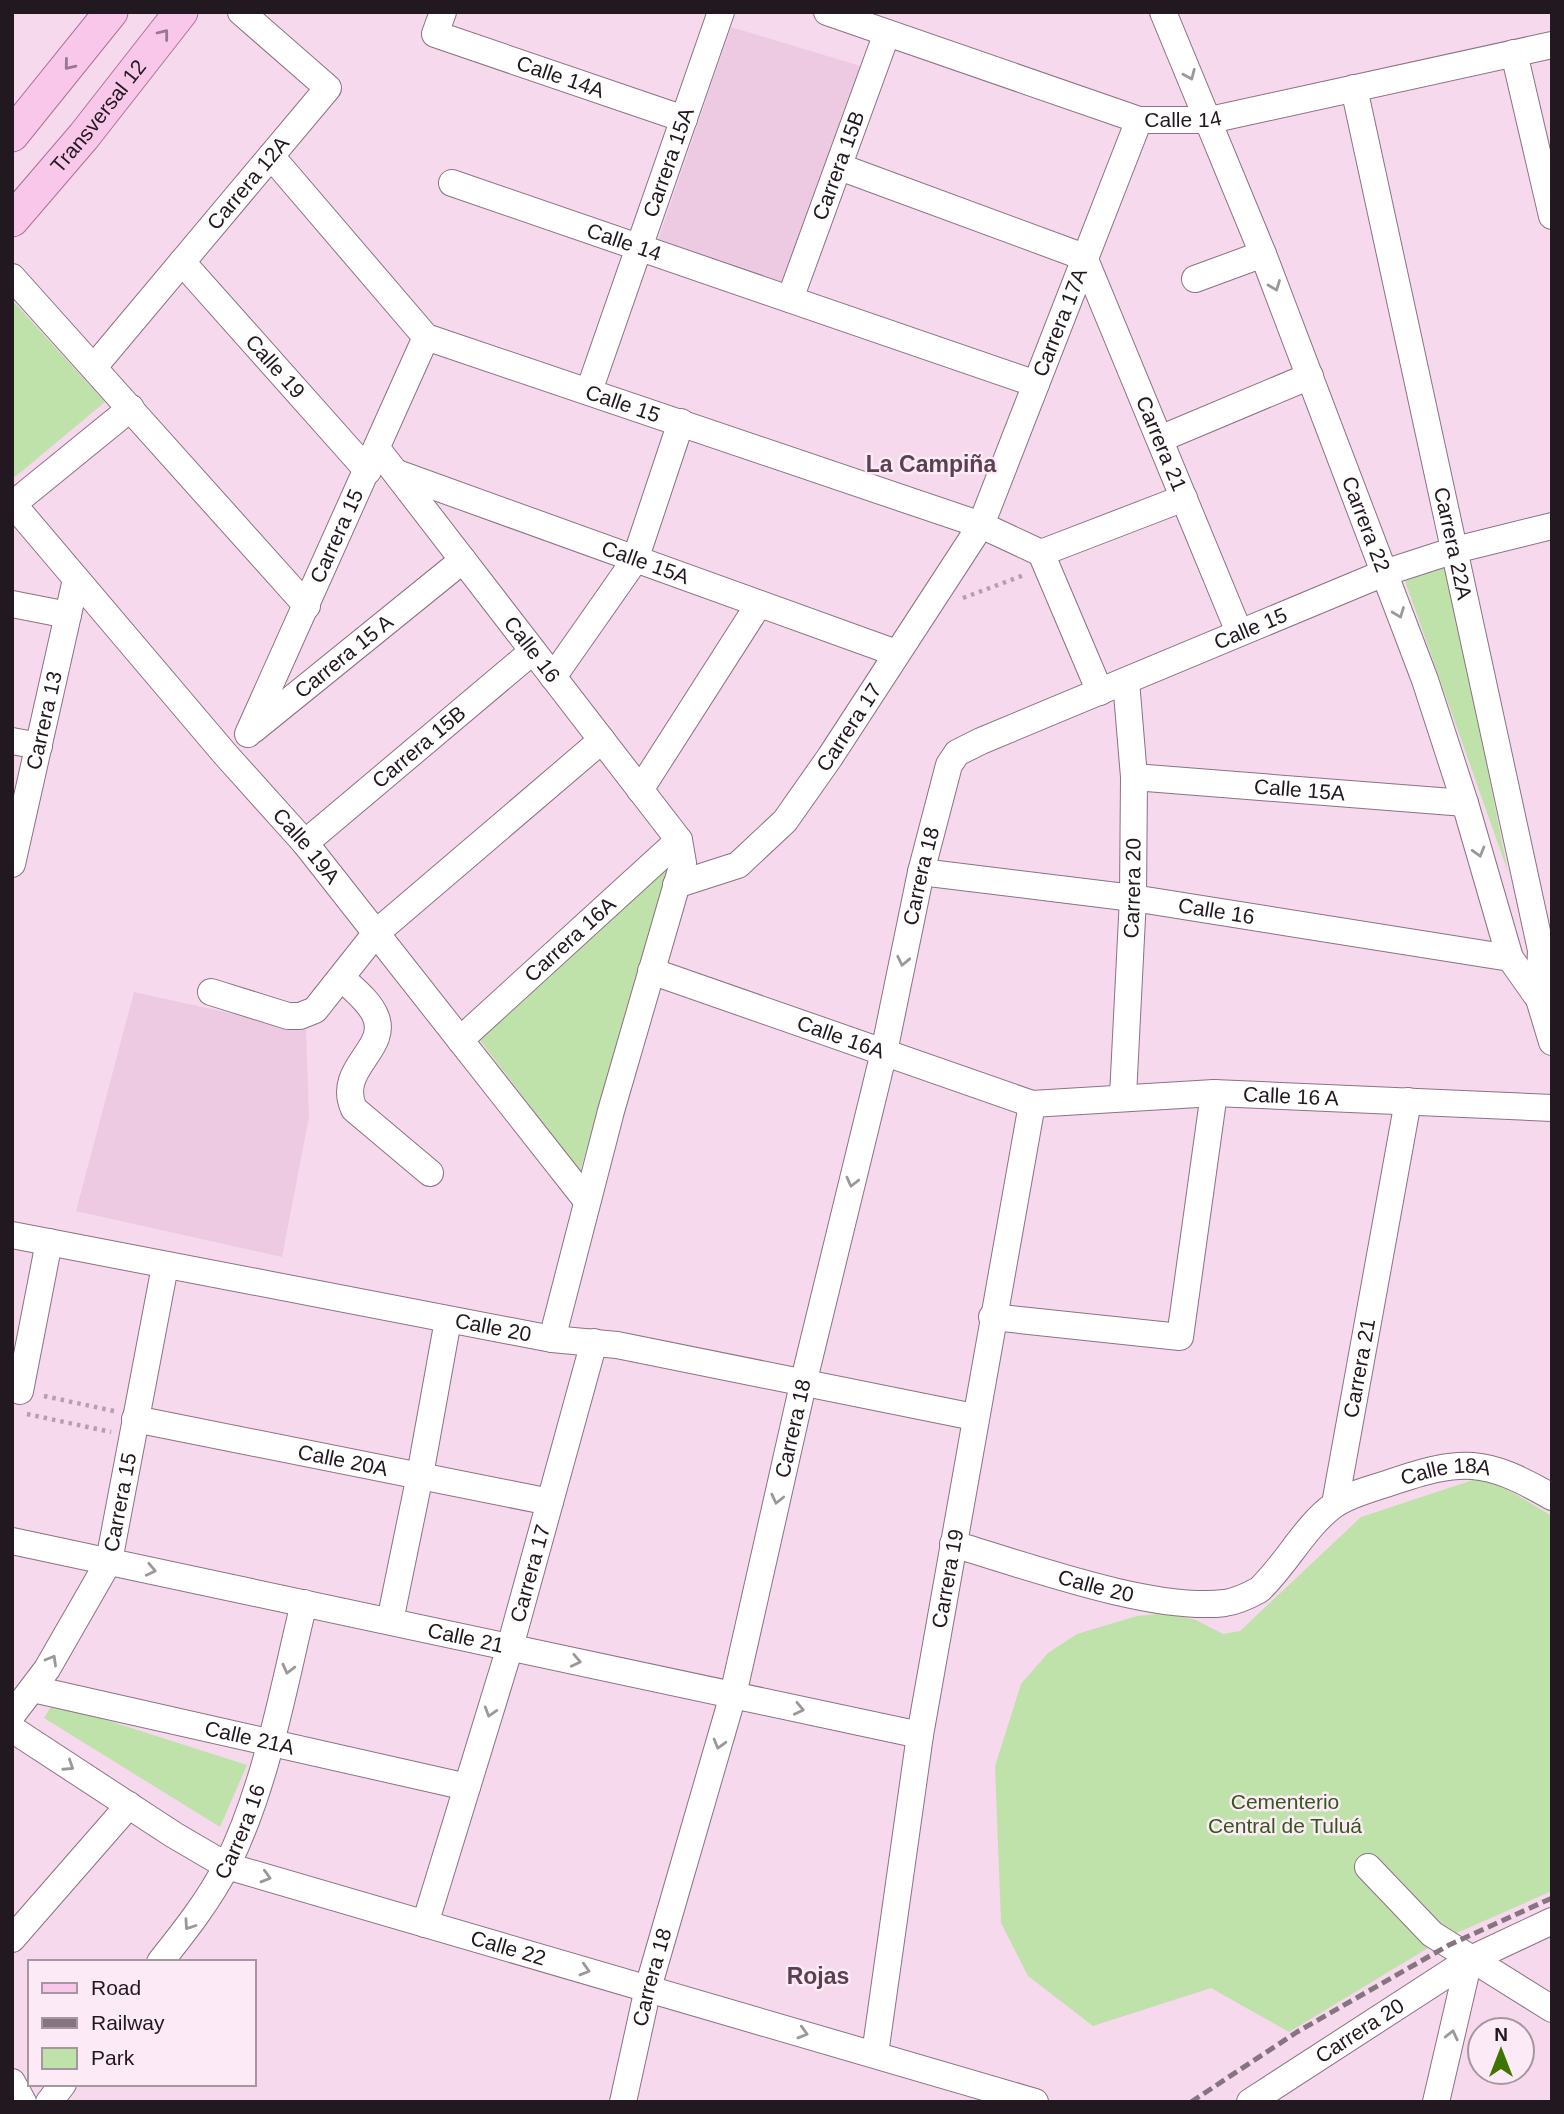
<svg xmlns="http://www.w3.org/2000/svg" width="1564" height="2114" font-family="Arial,sans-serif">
<rect width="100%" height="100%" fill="#f6d9ec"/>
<!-- built -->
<path fill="#edcae1" d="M 731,27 L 867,68 L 791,285 L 658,240 Z
M 134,992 L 306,1030 L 309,1117 L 282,1257 L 76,1211 Z"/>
<!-- green -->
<path fill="#bfe2ab" d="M 12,300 L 105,402 L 15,477 L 12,474 Z
M 1447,566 L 1508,872 L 1405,581 Z
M 671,864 L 580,1171 L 479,1039 Z
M 1485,1476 L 1552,1516 L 1552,1891 L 1443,1939 L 1289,2032 L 1211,1988 L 1093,2026 L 1028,1976 L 1001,1923 L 995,1766 L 1021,1684 L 1048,1653 L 1077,1634 L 1137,1616 L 1167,1613 L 1196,1620 L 1223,1634 L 1240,1631 L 1361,1517 Z
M 53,1703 L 247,1765 L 220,1827 L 44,1718 Z"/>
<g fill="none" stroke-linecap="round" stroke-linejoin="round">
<!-- minor casing -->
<g stroke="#8c7283" stroke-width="28">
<g id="minor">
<path id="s1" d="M 443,12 L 435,34 L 684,119"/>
<path id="s2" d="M 827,12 L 1139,120 L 1210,120 L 1552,45"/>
<path id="s3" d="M 1163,12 L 1263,254 L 1425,680 L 1465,803 L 1510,958 L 1539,999 L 1552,1042"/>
<path d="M 1514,53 L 1552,216"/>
<path id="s4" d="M 1354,88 L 1541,950 L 1539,999"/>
<path id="s5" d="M 271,156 L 426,337 L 981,525 L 1041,553"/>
<path id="s6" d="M 840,167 L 1084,257 L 1239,632"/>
<path id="s7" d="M 452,183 L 1036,384"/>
<path id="s8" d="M 182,262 L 368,471"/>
<path d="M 12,277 L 307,606"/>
<path d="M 1195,279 L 1263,254"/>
<path id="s9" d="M 790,299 L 887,33"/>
<path id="s10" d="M 94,367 L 328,88 L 241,12"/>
<path id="s11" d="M 589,391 L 721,12"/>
<path d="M 1160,439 L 1310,376"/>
<path id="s12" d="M 378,450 L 679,840 L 683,863 L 611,1111 L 552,1339"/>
<path id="s13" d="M 397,473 L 896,653"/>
<path id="s14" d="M 12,503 L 225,754 L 305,843 L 587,1201"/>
<path d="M 13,504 L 131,408"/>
<path d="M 1041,553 L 1184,498"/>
<path d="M 1041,553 L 1100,692"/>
<path d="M 12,604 L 68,615"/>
<path d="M 553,677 L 635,560 L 681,422"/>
<path id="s15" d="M 253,730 L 463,560"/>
<path id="s16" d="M 248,734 L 426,337"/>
<path d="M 12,741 L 39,746"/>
<path id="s17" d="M 1134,777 L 1465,803"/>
<path d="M 640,790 L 759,604"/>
<path id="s18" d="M 305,843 L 533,651"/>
<path id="s19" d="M 12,864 L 76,579"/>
<path id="s20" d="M 921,872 L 1133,898 L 1510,958"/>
<path id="s21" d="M 676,885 L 738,865 L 785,821 L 830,757 L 981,525 L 1139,120"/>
<path id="s22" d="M 651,971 L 1032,1104 L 1214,1093 L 1552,1108"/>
<path d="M 343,979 C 354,990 369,1001 375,1015 C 391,1049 335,1068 354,1109 L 430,1173"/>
<path d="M 211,992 L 288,1016 L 300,1016 L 315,1010 L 376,933 L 602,740"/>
<path id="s23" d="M 460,1040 L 679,840"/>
<path id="s24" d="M 1123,1096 L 1133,898 L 1134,777 L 1126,681"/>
<path id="s25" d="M 12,1235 L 552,1339 L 617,1345 L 974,1417"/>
<path d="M 992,1317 L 1180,1337 L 1214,1093"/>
<path d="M 20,1391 L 49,1242"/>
<path id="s26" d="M 135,1419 L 550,1502"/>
<path id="s27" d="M 1335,1504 L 1408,1101"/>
<path id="s28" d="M 12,1541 L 920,1735"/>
<path id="s29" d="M 953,1544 C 1025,1565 1152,1612 1225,1603 C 1238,1601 1248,1596 1259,1590 C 1286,1565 1304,1527 1334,1505 C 1350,1494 1371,1489 1389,1483 C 1463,1458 1484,1458 1552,1497"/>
<path d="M 390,1621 L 420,1475 L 448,1320"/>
<path id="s30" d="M 33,1689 L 467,1787"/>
<path id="s31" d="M 12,1715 L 47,1669 L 109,1561 L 165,1266"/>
<path id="s32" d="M 12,1729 L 174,1835 L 227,1866 L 1035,2102"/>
<path d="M 1368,1867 L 1432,1934 L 1552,2009"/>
<path id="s33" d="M 425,1924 L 510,1647 L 594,1342"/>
<path d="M 12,1939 L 129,1805"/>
<path id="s34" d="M 160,1962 C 184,1932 210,1899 227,1865 C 267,1784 283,1689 304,1603"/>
<path id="s35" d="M 875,2054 L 920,1735 L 1032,1104"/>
<path d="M 12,2082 L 23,2102"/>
<path d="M 49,2102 L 63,2084"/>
<path id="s36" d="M 623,2102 L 648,1988 L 733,1695 L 804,1380 L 884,1052 L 921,872 L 949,765 L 957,753 L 981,741 L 1384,573 L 1455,550 L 1552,526"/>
<path id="s37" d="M 1250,2102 L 1469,1960 L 1552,1921"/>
<path d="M 1436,2102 L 1469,1960"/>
</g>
</g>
<!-- major casing -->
<g stroke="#ab729a" stroke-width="35">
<g id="major">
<path d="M 12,135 L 111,12"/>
<path id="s38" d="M 12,220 L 84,136 L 181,12"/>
</g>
</g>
<!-- path -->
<path stroke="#b59ead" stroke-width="4.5" stroke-dasharray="3.5 5" stroke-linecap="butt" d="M 963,598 L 1024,575
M 44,1396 L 114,1411
M 27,1414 L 111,1432"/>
<!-- minor -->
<use href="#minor" stroke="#fff" stroke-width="26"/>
<!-- major -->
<use href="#major" stroke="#f9c7ea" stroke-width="33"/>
<!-- rail -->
<path stroke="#877481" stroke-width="5" stroke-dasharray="10 5" stroke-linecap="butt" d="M 1191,2102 L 1297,2032 L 1449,1945 L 1552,1898"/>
</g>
<!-- one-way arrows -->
<defs><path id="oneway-chevron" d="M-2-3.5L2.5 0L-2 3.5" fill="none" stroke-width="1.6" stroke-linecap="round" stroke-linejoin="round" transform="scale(1.75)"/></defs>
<g stroke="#98788f">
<use href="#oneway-chevron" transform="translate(164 34) rotate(-52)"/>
<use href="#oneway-chevron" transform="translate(69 65) rotate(129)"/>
</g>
<g stroke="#9c979a">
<use href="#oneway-chevron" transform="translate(1190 75) rotate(67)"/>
<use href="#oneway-chevron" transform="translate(1275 286) rotate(69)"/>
<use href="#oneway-chevron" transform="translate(1399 613) rotate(69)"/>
<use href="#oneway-chevron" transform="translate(1479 852) rotate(74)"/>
<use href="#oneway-chevron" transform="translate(903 961) rotate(102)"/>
<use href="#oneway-chevron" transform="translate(852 1182) rotate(104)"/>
<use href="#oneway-chevron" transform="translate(777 1499) rotate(103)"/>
<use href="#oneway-chevron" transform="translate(151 1570) rotate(12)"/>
<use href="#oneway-chevron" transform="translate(52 1660) rotate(-60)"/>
<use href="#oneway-chevron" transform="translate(576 1661) rotate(12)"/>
<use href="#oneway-chevron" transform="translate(288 1669) rotate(104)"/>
<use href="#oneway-chevron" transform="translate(799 1709) rotate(12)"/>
<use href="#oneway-chevron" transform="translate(490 1712) rotate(107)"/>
<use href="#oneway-chevron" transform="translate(719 1744) rotate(106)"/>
<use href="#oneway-chevron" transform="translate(69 1766) rotate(33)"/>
<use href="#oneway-chevron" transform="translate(266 1877) rotate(16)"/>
<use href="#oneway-chevron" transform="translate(189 1925) rotate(124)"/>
<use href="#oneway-chevron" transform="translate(585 1970) rotate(16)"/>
<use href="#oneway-chevron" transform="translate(803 2033) rotate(16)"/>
<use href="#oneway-chevron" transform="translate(1452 2035) rotate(-77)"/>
</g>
<g text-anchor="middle" stroke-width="5" stroke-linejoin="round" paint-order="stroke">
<!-- street labels -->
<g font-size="21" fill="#22181f" stroke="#fceaf6">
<text dy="7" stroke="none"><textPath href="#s1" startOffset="156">Calle 14A</textPath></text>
<text dy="7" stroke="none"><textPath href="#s38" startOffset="135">Transversal 12</textPath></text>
<text dy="7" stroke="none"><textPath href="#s2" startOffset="374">Calle 14</textPath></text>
<text dy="7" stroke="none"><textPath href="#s11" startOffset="242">Carrera 15A</textPath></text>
<text dy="7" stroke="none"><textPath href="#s9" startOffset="142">Carrera 15B</textPath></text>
<text dy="7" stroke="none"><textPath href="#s10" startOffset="240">Carrera 12A</textPath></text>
<text dy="7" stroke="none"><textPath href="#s7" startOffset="182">Calle 14</textPath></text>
<text dy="7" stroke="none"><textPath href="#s21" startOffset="702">Carrera 17A</textPath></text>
<text dy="7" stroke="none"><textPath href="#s8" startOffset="140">Calle 19</textPath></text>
<text dy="7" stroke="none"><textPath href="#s5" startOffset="446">Calle 15</textPath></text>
<text dy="7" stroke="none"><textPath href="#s6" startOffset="462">Carrera 21</textPath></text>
<text dy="7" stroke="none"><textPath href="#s3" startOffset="551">Carrera 22</textPath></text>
<text dy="7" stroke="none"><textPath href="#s16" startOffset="217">Carrera 15</textPath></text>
<text dy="7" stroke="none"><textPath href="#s4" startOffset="466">Carrera 22A</textPath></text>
<text dy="7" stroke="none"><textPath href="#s13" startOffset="264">Calle 15A</textPath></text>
<text dy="7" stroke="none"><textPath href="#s36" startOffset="1710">Calle 15</textPath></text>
<text dy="7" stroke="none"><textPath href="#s12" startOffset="252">Calle 16</textPath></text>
<text dy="7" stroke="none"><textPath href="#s15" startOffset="117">Carrera 15 A</textPath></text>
<text dy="7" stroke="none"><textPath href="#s19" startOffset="147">Carrera 13</textPath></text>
<text dy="7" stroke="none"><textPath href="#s21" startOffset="243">Carrera 17</textPath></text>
<text dy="7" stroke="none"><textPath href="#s18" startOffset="149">Carrera 15B</textPath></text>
<text dy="7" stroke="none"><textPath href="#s17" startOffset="166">Calle 15A</textPath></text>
<text dy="7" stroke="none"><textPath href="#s14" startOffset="452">Calle 19A</textPath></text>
<text dy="7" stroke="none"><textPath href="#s36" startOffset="1262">Carrera 18</textPath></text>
<text dy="7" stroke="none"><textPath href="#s24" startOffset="208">Carrera 20</textPath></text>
<text dy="7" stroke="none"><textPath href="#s20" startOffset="298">Calle 16</textPath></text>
<text dy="7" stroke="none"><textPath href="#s23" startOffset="149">Carrera 16A</textPath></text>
<text dy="7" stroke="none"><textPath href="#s22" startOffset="201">Calle 16A</textPath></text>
<text dy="7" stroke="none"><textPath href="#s22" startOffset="663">Calle 16 A</textPath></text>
<text dy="7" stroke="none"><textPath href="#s25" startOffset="490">Calle 20</textPath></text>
<text dy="7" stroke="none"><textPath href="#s27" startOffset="138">Carrera 21</textPath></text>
<text dy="7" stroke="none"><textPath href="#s36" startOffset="695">Carrera 18</textPath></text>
<text dy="7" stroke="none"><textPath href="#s26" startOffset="212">Calle 20A</textPath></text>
<text dy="7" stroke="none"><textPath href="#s29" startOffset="548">Calle 18A</textPath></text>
<text dy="7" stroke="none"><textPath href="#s31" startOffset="242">Carrera 15</textPath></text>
<text dy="7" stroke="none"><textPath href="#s33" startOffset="366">Carrera 17</textPath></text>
<text dy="7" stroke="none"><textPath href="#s35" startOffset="481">Carrera 19</textPath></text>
<text dy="7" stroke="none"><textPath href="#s29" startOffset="149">Calle 20</textPath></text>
<text dy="7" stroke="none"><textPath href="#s28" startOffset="464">Calle 21</textPath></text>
<text dy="7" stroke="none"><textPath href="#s30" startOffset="222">Calle 21A</textPath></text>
<text dy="7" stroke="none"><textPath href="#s34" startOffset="154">Carrera 16</textPath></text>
<text dy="7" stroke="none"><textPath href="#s32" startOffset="548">Calle 22</textPath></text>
<text dy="7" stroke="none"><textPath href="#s36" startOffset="128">Carrera 18</textPath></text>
<text dy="7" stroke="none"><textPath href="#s37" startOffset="131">Carrera 20</textPath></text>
</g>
<!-- park labels -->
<g font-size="21" fill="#345819" stroke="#fceaf6">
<text x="1285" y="1809">Cementerio<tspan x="1285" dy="24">Central de Tuluá</tspan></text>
</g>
<!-- neighbourhood labels -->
<g font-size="23" font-weight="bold" fill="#584150" stroke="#fceaf6">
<text x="931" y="472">La Campiña</text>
<text x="818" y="1984">Rojas</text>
</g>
</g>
<!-- border -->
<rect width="1564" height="2114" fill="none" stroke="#22181f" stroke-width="28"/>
<!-- legend -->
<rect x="28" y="1960" width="228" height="126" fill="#fceaf6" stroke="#a596a0" stroke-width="2"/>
<rect x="42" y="1983" width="35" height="10" fill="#f9c7ea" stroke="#a596a0" stroke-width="2"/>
<text x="91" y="1995" font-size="21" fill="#22181f">Road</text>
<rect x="42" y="2018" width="35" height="10" fill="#877481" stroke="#a596a0" stroke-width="2"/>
<text x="91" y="2030" font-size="21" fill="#22181f">Railway</text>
<rect x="42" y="2048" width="35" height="21" fill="#bfe2ab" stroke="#a596a0" stroke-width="2"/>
<text x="91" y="2065" font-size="21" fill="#22181f">Park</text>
<!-- north arrow -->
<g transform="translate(1501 2051)"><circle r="33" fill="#fceaf6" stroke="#a596a0" stroke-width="2"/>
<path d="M0-5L12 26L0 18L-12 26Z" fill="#3e7501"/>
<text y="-10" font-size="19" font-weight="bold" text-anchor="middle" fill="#22181f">N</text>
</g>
</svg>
